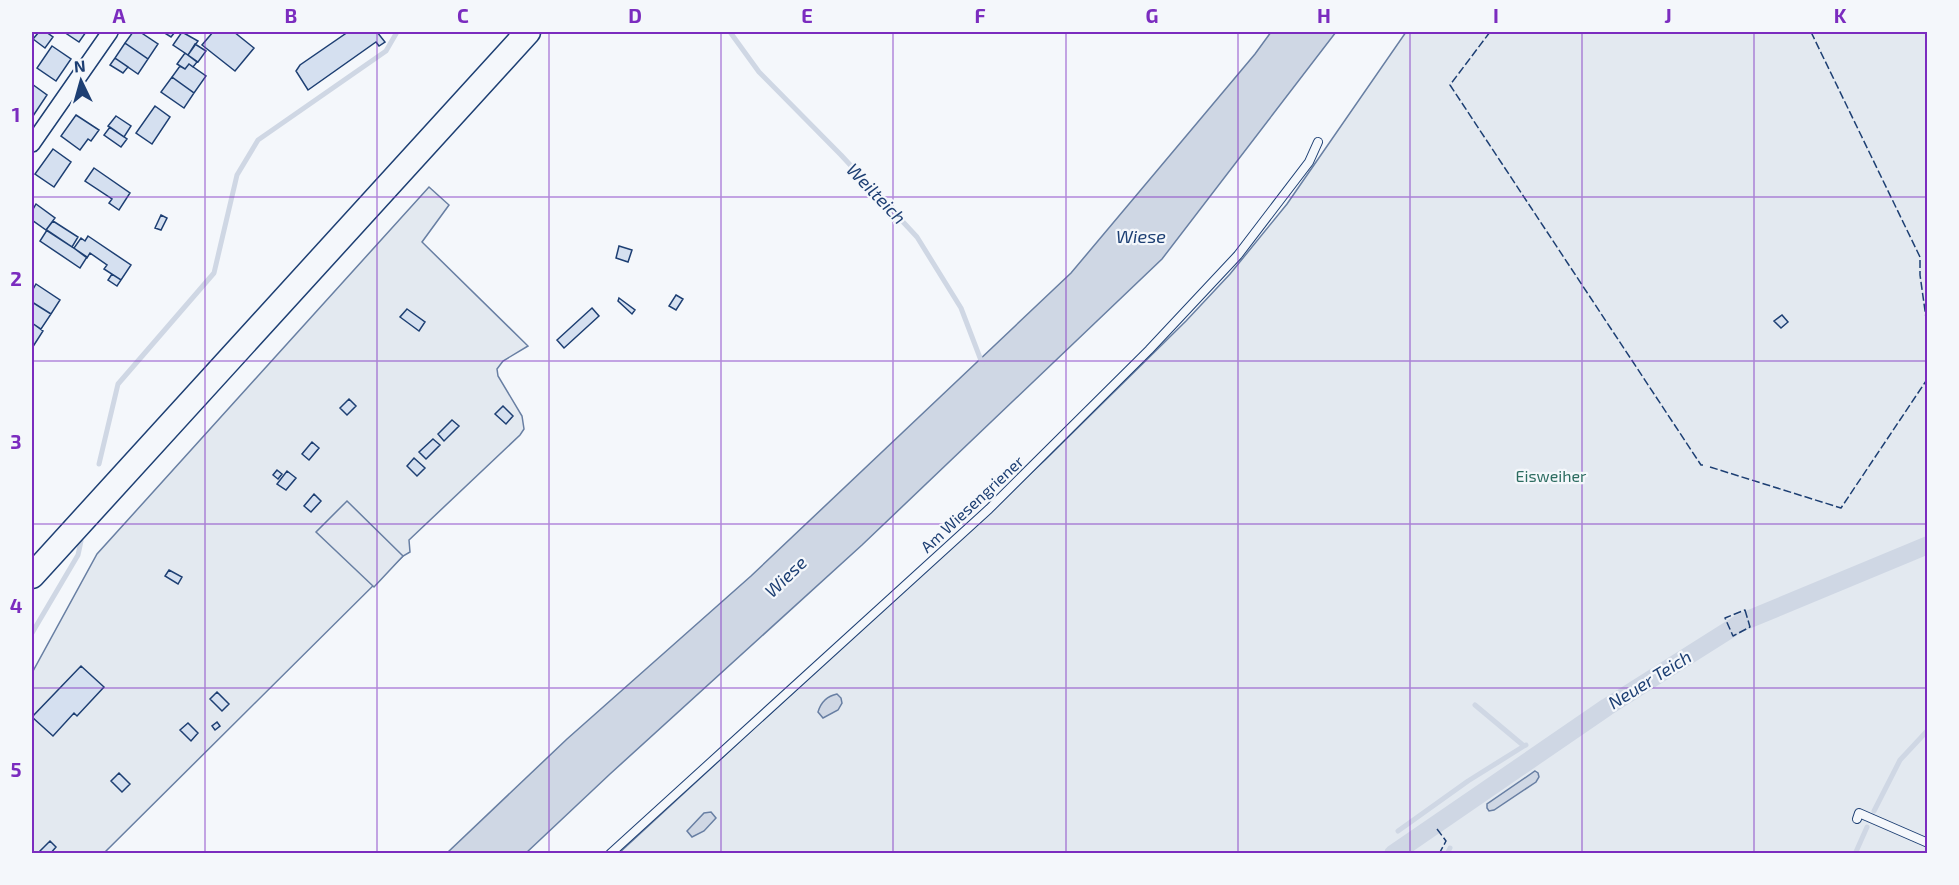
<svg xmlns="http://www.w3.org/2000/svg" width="1959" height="885" font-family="'Exo 2',sans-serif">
<rect width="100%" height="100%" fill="#f4f7fb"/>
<!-- green -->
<path fill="#e3e9f0" stroke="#687fa3" stroke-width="1.5" d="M 1406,32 L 1927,32 L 1927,853 L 618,854 L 1045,460 L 1186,321 L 1230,274 L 1287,204 Z
M 429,187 L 449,205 L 422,242 L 528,346 L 503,361 L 497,369 L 498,376 L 522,416 L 524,429 L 520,435 L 409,540 L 410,552 L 403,556 L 104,853 L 32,854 L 32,673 L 97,554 Z"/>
<!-- parking -->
<path fill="#e3e8f0" stroke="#687fa3" stroke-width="1.5" d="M 347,501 L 403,556 L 374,587 L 316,532 Z"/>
<!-- water -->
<path fill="#cfd7e4" stroke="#687fa3" stroke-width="1.5" d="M 1271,32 L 1336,32 L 1162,259 L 862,545 L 610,774 L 526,853 L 447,853 L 567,739 L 751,576 L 1071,273 L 1255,54 Z
M 837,694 L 841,698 L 842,703 L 838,710 L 823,718 L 818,712 C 821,702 827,696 837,694 Z
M 1535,771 L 1538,773 L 1539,777 L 1536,782 L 1494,810 L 1489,811 L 1487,808 L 1487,804 Z
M 711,812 L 716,818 L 704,831 L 692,837 L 687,831 L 704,813 Z"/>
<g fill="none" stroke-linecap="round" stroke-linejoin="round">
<!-- stream -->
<path stroke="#cfd7e4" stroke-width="5" d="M 730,32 L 759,72 L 841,155 L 917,237 L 961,308 L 982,363
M 99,464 L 118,384 L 214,273 L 237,175 L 258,140 L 386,51 L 397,32
M 32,633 L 78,555 L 81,541
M 1475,705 L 1524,746 L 1526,745
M 1874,811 L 1900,760 L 1928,730
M 1398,831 L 1468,781 L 1524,746
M 1447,854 L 1450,848
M 1855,854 L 1867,827"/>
<!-- canal -->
<path stroke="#cfd7e4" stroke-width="18" d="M 1393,854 L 1607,707 L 1740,623 L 1928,545"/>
</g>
<!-- building -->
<path fill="#d5e0f0" stroke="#1d3f73" stroke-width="1.5" d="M 39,32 L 46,32 L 53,37 L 45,48 L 33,39 Z
M 64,32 L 86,32 L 79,42 Z
M 133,32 L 140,32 L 158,44 L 148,59 L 125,43 Z
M 163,32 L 175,32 L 171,37 Z
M 182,32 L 198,41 L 188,55 L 173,45 Z
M 213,32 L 234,32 L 254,48 L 235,71 L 202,45 Z
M 348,32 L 377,32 L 385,42 L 379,46 L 376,42 L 308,90 L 296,71 L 300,65 Z
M 125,43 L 148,59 L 138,74 L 115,58 Z
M 195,44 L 206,51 L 198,62 L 188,55 Z
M 52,46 L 71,59 L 56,81 L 37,68 Z
M 185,53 L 197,62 L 193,67 L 189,64 L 185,69 L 177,64 Z
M 115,58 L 128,67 L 123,73 L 110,65 Z
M 189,64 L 206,76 L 194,93 L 172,77 L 180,66 L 185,69 Z
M 172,77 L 194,93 L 184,108 L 161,92 Z
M 32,84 L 47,95 L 33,116 L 32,115 Z
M 155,106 L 170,117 L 152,144 L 136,133 Z
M 76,115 L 99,130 L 91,141 L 88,139 L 80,150 L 61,136 Z
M 116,116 L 131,126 L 124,137 L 108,126 Z
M 110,127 L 127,139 L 121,147 L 104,135 Z
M 53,149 L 71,162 L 54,187 L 35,174 Z
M 94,168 L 130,193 L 119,210 L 109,203 L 112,199 L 85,181 Z
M 36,204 L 55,218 L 46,230 L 32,220 L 32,211 Z
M 161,215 L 167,218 L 161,230 L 155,228 Z
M 53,221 L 78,237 L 72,247 L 46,230 Z
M 47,230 L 87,257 L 80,268 L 40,241 Z
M 88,236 L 131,265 L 121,280 L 104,269 L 107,265 L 90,253 L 87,258 L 74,248 L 81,238 L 85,241 Z
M 619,246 L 632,250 L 628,262 L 616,258 Z
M 112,274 L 121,280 L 117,286 L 108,280 Z
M 36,284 L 60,300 L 51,314 L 32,302 L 32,291 Z
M 676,295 L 683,299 L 676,310 L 669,306 Z
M 619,298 L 635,310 L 632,314 L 618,301 Z
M 32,302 L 51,314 L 41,329 L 32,323 Z
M 592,308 L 599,316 L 564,348 L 557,340 Z
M 407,309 L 425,322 L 419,331 L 400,317 Z
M 1782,315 L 1788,322 L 1781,328 L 1774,321 Z
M 32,323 L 43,331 L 34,345 L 32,343 Z
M 349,399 L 356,406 L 347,415 L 340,408 Z
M 503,406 L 513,416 L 506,424 L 495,414 Z
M 452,420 L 459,426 L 444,441 L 438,434 Z
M 433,439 L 440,445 L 426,459 L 419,452 Z
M 312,442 L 319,448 L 309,460 L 302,454 Z
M 414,458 L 425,468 L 417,476 L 407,466 Z
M 277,470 L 282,474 L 278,479 L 273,475 Z
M 287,471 L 296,478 L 286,490 L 277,484 Z
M 314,494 L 321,501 L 311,512 L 304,506 Z
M 169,570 L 182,577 L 178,584 L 165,576 Z
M 81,666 L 104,687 L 77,716 L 74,713 L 53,736 L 32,717 Z
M 217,692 L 229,704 L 222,711 L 210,699 Z
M 217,722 L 220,726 L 215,730 L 212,726 Z
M 188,723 L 198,733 L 191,741 L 180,730 Z
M 119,773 L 130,784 L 122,792 L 111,781 Z
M 50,841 L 56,847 L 50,854 L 37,854 Z"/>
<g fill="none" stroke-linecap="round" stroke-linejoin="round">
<!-- lane casing -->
<g stroke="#1d3f73" stroke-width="10">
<path id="lane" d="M 1857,819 L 1859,813 L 1928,843
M 610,854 L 989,509 L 1149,350 L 1238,255 L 1309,162 L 1318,142"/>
</g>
<!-- street casing -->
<g stroke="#1d3f73" stroke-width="18">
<path id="street" d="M 32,144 L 110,32"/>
</g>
<!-- primary casing -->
<g stroke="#1d3f73" stroke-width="27">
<path id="primary" d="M 32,576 L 528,32"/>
</g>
<!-- lane -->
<use href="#lane" stroke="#f4f7fb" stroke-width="8"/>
<!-- street -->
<use href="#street" stroke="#f4f7fb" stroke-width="15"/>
<!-- primary -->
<use href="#primary" stroke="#f4f7fb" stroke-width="24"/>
<!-- fence -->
<path stroke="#1d3f73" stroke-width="1.5" stroke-dasharray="8 3" stroke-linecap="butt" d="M 1490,32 L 1450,85 L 1701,465 L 1703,465
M 1811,32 L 1920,257 L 1920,275 L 1928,332
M 1710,467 L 1841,508 L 1928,378
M 1745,610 L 1750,627 L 1733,636 L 1725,618 Z
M 1437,829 L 1446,841 L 1439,854"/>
</g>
<!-- grid -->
<path fill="none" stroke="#7b2cbf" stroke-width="1.5" stroke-opacity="0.55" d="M 205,32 L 205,854M 377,32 L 377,854M 549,32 L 549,854M 721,32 L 721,854M 893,32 L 893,854M 1066,32 L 1066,854M 1238,32 L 1238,854M 1410,32 L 1410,854M 1582,32 L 1582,854M 1754,32 L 1754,854M 32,197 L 1928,197M 32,361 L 1928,361M 32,524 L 1928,524M 32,688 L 1928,688"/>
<g text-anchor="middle" stroke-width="4.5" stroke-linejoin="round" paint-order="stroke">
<!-- park labels -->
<g font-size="16" fill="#2c6c60" stroke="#f4f7fb">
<text x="1551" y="482">Eisweiher</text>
</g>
<!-- street labels -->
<g font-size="16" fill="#1d3f73" stroke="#f4f7fb">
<text transform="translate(972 504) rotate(-43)" y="6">Am Wiesengriener</text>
</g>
<!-- water labels -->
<g font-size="18" font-style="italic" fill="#1d3f73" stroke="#f4f7fb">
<text transform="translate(876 194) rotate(46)" y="6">Weilteich</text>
<text x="1141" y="243">Wiese</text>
<text transform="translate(786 577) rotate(-44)" y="6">Wiese</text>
<text transform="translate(1650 680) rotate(-32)" y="6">Neuer Teich</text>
</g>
</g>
<!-- border -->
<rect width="1959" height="885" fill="none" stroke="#f4f7fb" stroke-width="66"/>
<!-- north arrow -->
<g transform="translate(81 81) rotate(355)" stroke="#f4f7fb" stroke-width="4.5" paint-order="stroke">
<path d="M0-4.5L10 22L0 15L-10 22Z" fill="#1d3f73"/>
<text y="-9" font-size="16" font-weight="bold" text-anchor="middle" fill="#1d3f73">N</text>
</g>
<rect x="33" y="33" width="1893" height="819" fill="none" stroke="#7b2cbf" stroke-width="2"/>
<g font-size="20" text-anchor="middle" font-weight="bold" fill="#7b2cbf">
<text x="119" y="23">A</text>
<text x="291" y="23">B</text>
<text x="463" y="23">C</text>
<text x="635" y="23">D</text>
<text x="807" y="23">E</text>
<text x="980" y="23">F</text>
<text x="1152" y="23">G</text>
<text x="1324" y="23">H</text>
<text x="1496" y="23">I</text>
<text x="1668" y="23">J</text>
<text x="1840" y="23">K</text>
<text x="16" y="122">1</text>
<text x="16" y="286">2</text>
<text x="16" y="449">3</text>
<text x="16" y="613">4</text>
<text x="16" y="777">5</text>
</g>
</svg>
